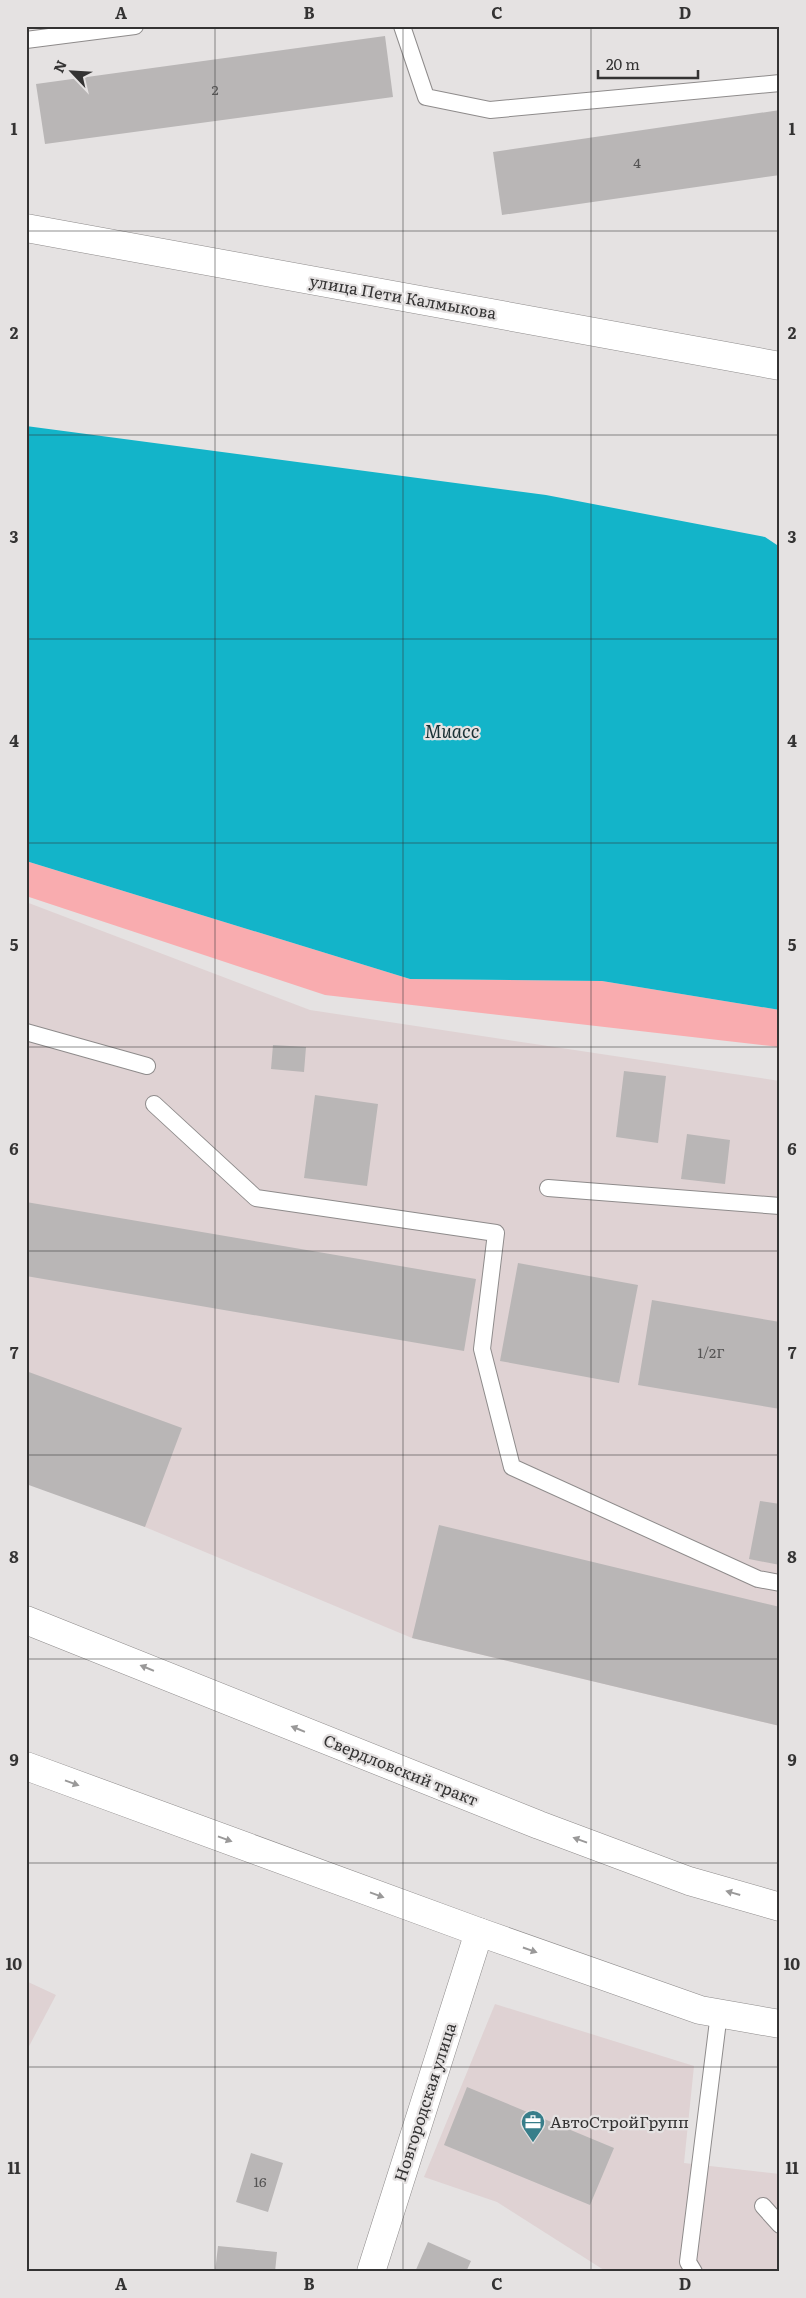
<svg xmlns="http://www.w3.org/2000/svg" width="806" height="2298" font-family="Literata,serif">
<rect width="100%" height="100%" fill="#e5e2e2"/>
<!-- built -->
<path fill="#dfd2d3" d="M 26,902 L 310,1010 L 780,1081 L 780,1726 L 412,1638 L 145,1527 L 26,1483 Z
M 26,1981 L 56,1995 L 26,2052 Z
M 495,2004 L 694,2066 L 684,2163 L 780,2174 L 780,2272 L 607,2272 L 497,2202 L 424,2177 Z"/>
<!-- green -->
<path fill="#f9acaf" d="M 26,861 L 410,979 L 602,981 L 780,1010 L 780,1047 L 325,995 L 26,896 Z"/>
<!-- water -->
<path fill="#13b4c9" d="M 26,426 L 546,495 L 765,537 L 780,547 L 780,1010 L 602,981 L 410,979 L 26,861 Z"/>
<!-- building -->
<path fill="#b9b6b6" d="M 385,36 L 393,97 L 45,144 L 36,84 Z
M 780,110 L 780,175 L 502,215 L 493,152 Z
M 273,1045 L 306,1047 L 304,1072 L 271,1069 Z
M 624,1071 L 666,1076 L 658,1143 L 616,1137 Z
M 315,1095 L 378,1104 L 367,1186 L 304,1178 Z
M 687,1134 L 730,1140 L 725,1184 L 681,1179 Z
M 26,1202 L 476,1279 L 464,1351 L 26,1276 Z
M 518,1263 L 638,1285 L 619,1383 L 500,1361 Z
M 652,1300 L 780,1322 L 780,1409 L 638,1385 Z
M 26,1371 L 182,1428 L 145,1527 L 26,1484 Z
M 760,1501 L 780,1504 L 780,1565 L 749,1559 Z
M 439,1525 L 780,1607 L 780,1726 L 412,1638 Z
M 467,2087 L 614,2148 L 590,2205 L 444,2145 Z
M 251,2153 L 283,2163 L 268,2212 L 236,2202 Z
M 428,2242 L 471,2261 L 466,2272 L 415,2272 Z
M 218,2246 L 277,2252 L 275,2272 L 215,2272 Z"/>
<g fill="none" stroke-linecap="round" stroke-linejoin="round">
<!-- service casing -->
<g stroke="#8e8b8b" stroke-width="18">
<path id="service" d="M 402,26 L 426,97 L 490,110 L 780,83
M 26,40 L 135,26
M 26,1032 L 147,1066
M 154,1104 L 256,1198 L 496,1233 L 482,1349 L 512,1467 L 758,1579 L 780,1583
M 548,1188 L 780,1206
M 763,2206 L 780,2225
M 694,2272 L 688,2262 L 719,2013"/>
</g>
<!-- minor casing -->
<g stroke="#8e8b8b" stroke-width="29">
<path id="minor" d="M 371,2272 L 479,1932"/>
</g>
<!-- secondary casing -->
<g stroke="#8e8b8b" stroke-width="29">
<path id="secondary" d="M 26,228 L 780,366"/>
</g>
<!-- primary casing -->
<g stroke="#8e8b8b" stroke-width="29">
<path id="primary" d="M 26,1620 L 539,1825 L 689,1881 L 780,1907
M 26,1766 L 479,1932 L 700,2010 L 780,2024"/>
</g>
<!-- service -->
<use href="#service" stroke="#fff" stroke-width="16"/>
<!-- minor -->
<use href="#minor" stroke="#fff" stroke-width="28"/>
<!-- secondary -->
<use href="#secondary" stroke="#fff" stroke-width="28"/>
<!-- primary -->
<use href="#primary" stroke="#fff" stroke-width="28"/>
</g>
<!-- one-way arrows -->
<defs><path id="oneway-solid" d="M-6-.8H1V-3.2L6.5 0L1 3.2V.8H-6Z" transform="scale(1.25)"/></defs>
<g fill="#9a9999">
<use href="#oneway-solid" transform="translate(147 1668) rotate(-158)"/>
<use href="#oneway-solid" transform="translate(298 1729) rotate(-158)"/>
<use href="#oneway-solid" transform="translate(72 1783) rotate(20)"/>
<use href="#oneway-solid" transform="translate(225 1839) rotate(20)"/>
<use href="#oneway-solid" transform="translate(580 1840) rotate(-160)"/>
<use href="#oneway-solid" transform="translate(733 1893) rotate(-164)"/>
<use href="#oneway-solid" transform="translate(377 1895) rotate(20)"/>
<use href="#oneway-solid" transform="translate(530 1950) rotate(19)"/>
</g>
<!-- grid -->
<path fill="none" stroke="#343333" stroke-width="1" stroke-opacity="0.55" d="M 215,26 L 215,2272M 403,26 L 403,2272M 591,26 L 591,2272M 26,231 L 780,231M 26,435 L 780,435M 26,639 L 780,639M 26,843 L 780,843M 26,1047 L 780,1047M 26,1251 L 780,1251M 26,1455 L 780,1455M 26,1659 L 780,1659M 26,1863 L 780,1863M 26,2067 L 780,2067"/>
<!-- icons -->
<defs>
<g id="office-pin" transform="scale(1.25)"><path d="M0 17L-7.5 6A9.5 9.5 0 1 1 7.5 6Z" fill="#387e8a" stroke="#e5e2e2"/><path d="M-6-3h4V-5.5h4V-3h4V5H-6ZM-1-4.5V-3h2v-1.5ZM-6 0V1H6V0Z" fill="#fff"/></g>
</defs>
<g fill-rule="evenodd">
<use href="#office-pin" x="533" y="2122"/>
</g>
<g text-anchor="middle" stroke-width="4.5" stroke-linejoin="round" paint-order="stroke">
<!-- number labels -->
<g font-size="14" fill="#555454">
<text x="215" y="95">2</text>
<text x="637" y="168">4</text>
<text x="711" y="1358">1/2Г</text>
<text x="260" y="2187">16</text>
</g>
<!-- street labels -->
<g font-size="16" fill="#343333" stroke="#e5e2e2">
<text transform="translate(403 297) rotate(10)" y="6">улица Пети Калмыкова</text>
<text transform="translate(401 1770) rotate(22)" y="6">Свердловский тракт</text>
<text transform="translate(425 2102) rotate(-72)" y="6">Новгородская улица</text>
</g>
<!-- poi labels -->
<g font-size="16" fill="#343333" stroke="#e5e2e2" text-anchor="start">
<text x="550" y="2128">АвтоСтройГрупп</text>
</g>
<!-- water labels -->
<g font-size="18" font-style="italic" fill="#1a3135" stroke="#e5e2e2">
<text x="452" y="738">Миасс</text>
</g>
</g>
<!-- border -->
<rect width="806" height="2298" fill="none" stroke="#e5e2e2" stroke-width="55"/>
<!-- north arrow -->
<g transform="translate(72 72) rotate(295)" stroke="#e5e2e2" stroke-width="4" paint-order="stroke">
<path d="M0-4L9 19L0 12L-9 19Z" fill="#343333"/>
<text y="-8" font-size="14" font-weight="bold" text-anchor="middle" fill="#343333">N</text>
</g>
<!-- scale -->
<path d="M598 70v8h100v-8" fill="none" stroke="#343333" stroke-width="2.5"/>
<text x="606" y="70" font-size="15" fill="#343333" stroke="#e5e2e2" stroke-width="4" paint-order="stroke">20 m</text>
<rect x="28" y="28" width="750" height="2242" fill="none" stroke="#343333" stroke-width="2"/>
<g font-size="16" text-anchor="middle" font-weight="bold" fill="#343333">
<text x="121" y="19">A</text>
<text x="309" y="19">B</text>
<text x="497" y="19">C</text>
<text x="685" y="19">D</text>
<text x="14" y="135">1</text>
<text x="792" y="135">1</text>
<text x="14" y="339">2</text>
<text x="792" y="339">2</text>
<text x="14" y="543">3</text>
<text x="792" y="543">3</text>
<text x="14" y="747">4</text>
<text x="792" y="747">4</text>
<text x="14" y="951">5</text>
<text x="792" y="951">5</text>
<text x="14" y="1155">6</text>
<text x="792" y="1155">6</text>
<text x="14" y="1359">7</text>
<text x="792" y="1359">7</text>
<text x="14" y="1563">8</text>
<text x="792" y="1563">8</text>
<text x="14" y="1766">9</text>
<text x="792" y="1766">9</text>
<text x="14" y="1970">10</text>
<text x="792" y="1970">10</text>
<text x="14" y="2174">11</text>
<text x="792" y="2174">11</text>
<text x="121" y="2290">A</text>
<text x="309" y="2290">B</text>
<text x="497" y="2290">C</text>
<text x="685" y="2290">D</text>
</g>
</svg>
